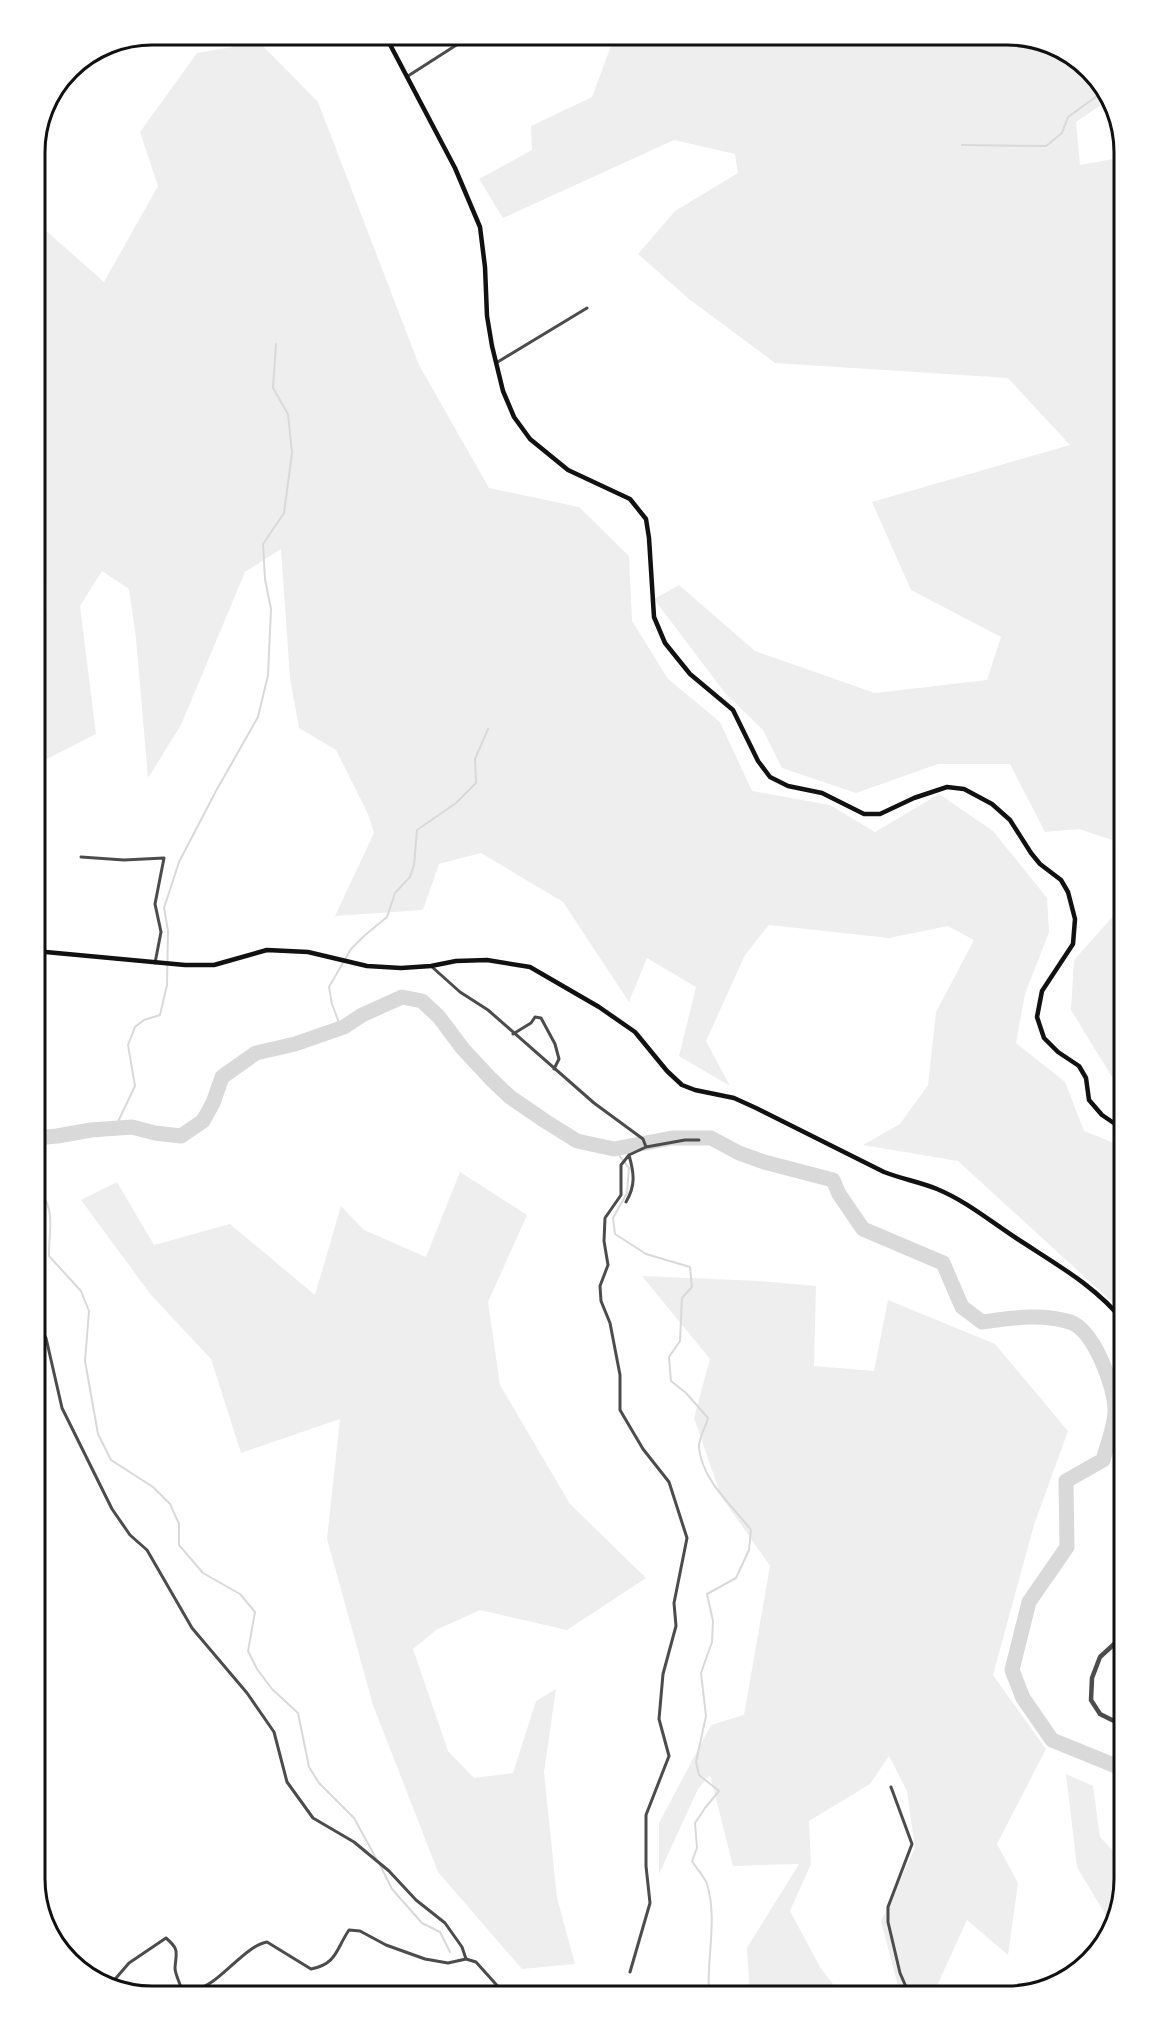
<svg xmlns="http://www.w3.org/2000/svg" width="1159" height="2031" font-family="Manrope,sans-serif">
	<rect width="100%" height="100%" fill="#fff"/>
	<path fill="#eee" d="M228 35H273L264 47 318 102 419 365 489 488 579 507 629 556 632 621 668 679 720 722 752 791 830 805 875 832 939 794 993 831 1047 898 1049 932 1025 994 1016 1043 1065 1082 1084 1131 1124 1147V1313L958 1161 863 1145 900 1124 928 1085 936 1012 974 940 948 926 889 938 769 925 745 955 706 1041 730 1086 679 1056 696 987 647 958 629 1002 563 902 481 853 439 864 423 910 335 916 374 833 368 814 336 750 299 728 290 678 281 549 245 572 181 725 148 778 136 638 129 589 102 571 80 606 96 734 43 761 40 681 35 680V619L47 609 45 536 35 532V221L104 282 158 186 140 132 197 53 233 47Z
		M615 35H1015L1073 54 1111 98 1076 122 1080 165 1124 157V844L1079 829 1045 832 1010 764H938L856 793 782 768 763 730 725 693 654 599 679 585 755 651 875 693 987 680 1001 637 911 590 872 502 1070 445 1008 378 775 363 689 299 638 254 675 211 738 173 735 154 674 140 503 218 479 179 532 150 531 126 592 97Z
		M1124 904V1088L1115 1082 1071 1010 1074 960Z
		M460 1172 527 1215 488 1302 500 1385 570 1504 646 1578 567 1630 480 1610 436 1630 413 1649 448 1751 474 1778 513 1773 536 1701 556 1689 544 1772 557 1898 575 1964 522 1969 438 1872 373 1705 327 1539 340 1419 241 1453 211 1359 151 1295 81 1200 117 1182 154 1245 230 1224 315 1295 341 1206 364 1230 426 1257Z
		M642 1276 759 1281 816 1286 814 1366 874 1371 888 1300 995 1344 1068 1431 1034 1525 993 1675 1046 1749 997 1844 1018 1883 1008 1955 967 1920 935 1990 936 1996H902L900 1994 881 1921 915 1848 907 1791 889 1756 870 1784 809 1821 811 1864 790 1911 820 1967 842 1996H750L747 1948 799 1864 733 1866 710 1775 698 1789 659 1874V1823L711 1725 744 1715 770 1566 721 1496 694 1418 710 1359Z
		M35 1614 43 1654 46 1708 35 1712Z
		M1066 1774 1093 1786 1100 1837 1124 1862V1879L1111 1924 1077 1867Z"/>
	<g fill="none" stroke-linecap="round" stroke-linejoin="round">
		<path stroke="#d9d9d9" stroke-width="2" d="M962 145 1046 146 1062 133 1068 117 1104 91
			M341 1028 332 1004 329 987 351 949 364 936 387 917 395 893 410 877 414 865 417 830 456 803 476 783 475 759 488 729
			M115 1128 135 1086 128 1045 135 1027 144 1020 160 1015 167 985 168 931 164 908 179 862 216 791 258 717 268 675 271 609 265 579 263 544 284 513 292 453 288 414 273 388 276 344
			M614 1149 629 1168 627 1193 613 1218 615 1234 646 1254 690 1267 692 1287 682 1298 680 1341 669 1357 671 1381 686 1393 708 1418C706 1426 698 1440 699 1448 703 1482 732 1505 751 1530L749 1550 736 1578 707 1594 713 1621 712 1642 701 1673 706 1716 696 1762 699 1775 719 1791 705 1808 695 1823 697 1848 692 1861C696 1868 704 1876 707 1884 718 1920 706 1960 709 1996
			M35 1182C57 1213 49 1221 49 1256L81 1291 89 1311 85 1361 98 1434 111 1460 153 1487 170 1504 179 1524V1545L203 1573 240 1594 255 1612 248 1651 257 1669 272 1689 298 1713 309 1767 319 1783 354 1818 377 1860
			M1112 1423 1124 1433
			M380 1865 392 1889 422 1923 440 1932 450 1952"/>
		<path stroke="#d9d9d9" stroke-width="15" d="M35 1138 57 1136 91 1130 132 1127 155 1133 181 1136 203 1121 213 1103 222 1077 256 1053 295 1044 344 1027 362 1015 402 997 422 1001 439 1017 463 1049 491 1079 510 1097 545 1121 577 1141 614 1149 672 1138H711L739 1153 764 1162 833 1180 839 1194 863 1229 943 1263 962 1307 982 1322C1012 1318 1041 1313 1070 1322 1094 1330 1115 1387 1115 1410 1115 1426 1107 1445 1103 1460L1066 1481 1067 1547 1029 1602 1012 1670 1023 1698 1052 1740 1116 1766 1124 1773"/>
		<path stroke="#4c4c4c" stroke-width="3" d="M408 76 472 35
			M496 363 587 308
			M81 857 124 860 164 858 155 904 161 932 155 963
			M431 966 460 992 488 1010 594 1103 643 1139 646 1147
			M513 1034 531 1023 535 1017 541 1018 555 1044 559 1059 554 1069
			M626 1202C636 1185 634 1173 629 1155
			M35 1319 46 1338 62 1408 112 1509 130 1535 147 1550 192 1628 247 1693 274 1732 287 1782 313 1818 354 1842 389 1871 416 1900 445 1923 462 1947 466 1959 448 1963 425 1959 386 1945 360 1931 349 1930C336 1949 337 1964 311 1969L267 1942C244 1946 217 1987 196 1989 191 1990 186 1988 181 1988 180 1983 175 1974 175 1968 176 1952 180 1950 166 1938L129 1963 110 1985
			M891 1787 912 1844 888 1907V1922L900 1973 910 1996
			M466 1959 476 1962 502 1991V1996
			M630 1972 650 1903 646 1866V1815L669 1756 659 1719 663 1674 676 1626 674 1603 687 1538 669 1482 643 1449 620 1410V1375L610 1323 601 1301 600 1286 608 1265 604 1241 605 1218 621 1195V1165L629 1155 646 1147 685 1140H699"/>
		<path stroke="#4c4c4c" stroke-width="4.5" d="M1124 1726 1100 1714 1091 1700 1092 1678 1100 1657 1124 1635"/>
		<path stroke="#111" stroke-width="4.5" d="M385 35 455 168 480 227 485 267 487 316 492 346 503 391 514 417 530 439 568 470 630 499 646 519 649 538 654 617 665 643 690 674 733 710 758 761 770 777 788 786 822 793 864 814H880L914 798 947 787 964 789 992 804 1010 820 1031 853 1040 864 1061 880 1068 892 1075 919 1073 944 1042 991 1037 1017 1044 1038 1058 1052 1079 1066 1086 1078 1089 1100 1102 1115 1124 1130
			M35 951 185 965H214L267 950 308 952 367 966 401 968 431 966 456 961 487 960 530 967 599 1007 635 1032 667 1071 682 1085 695 1090 734 1098 756 1108 884 1172C902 1179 920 1182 937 1189 966 1201 990 1221 1016 1238 1054 1263 1096 1286 1124 1322"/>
	</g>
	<path d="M0 0H1159V2031H0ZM152 45H1007A107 107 0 0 1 1114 152V1879A107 107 0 0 1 1007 1986H152A107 107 0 0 1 45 1879V152A107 107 0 0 1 152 45Z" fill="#fff" fill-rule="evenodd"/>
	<path fill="none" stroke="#111" stroke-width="3" d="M152 45H1007A107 107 0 0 1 1114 152V1879A107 107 0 0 1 1007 1986H152A107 107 0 0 1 45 1879V152A107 107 0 0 1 152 45Z"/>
</svg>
